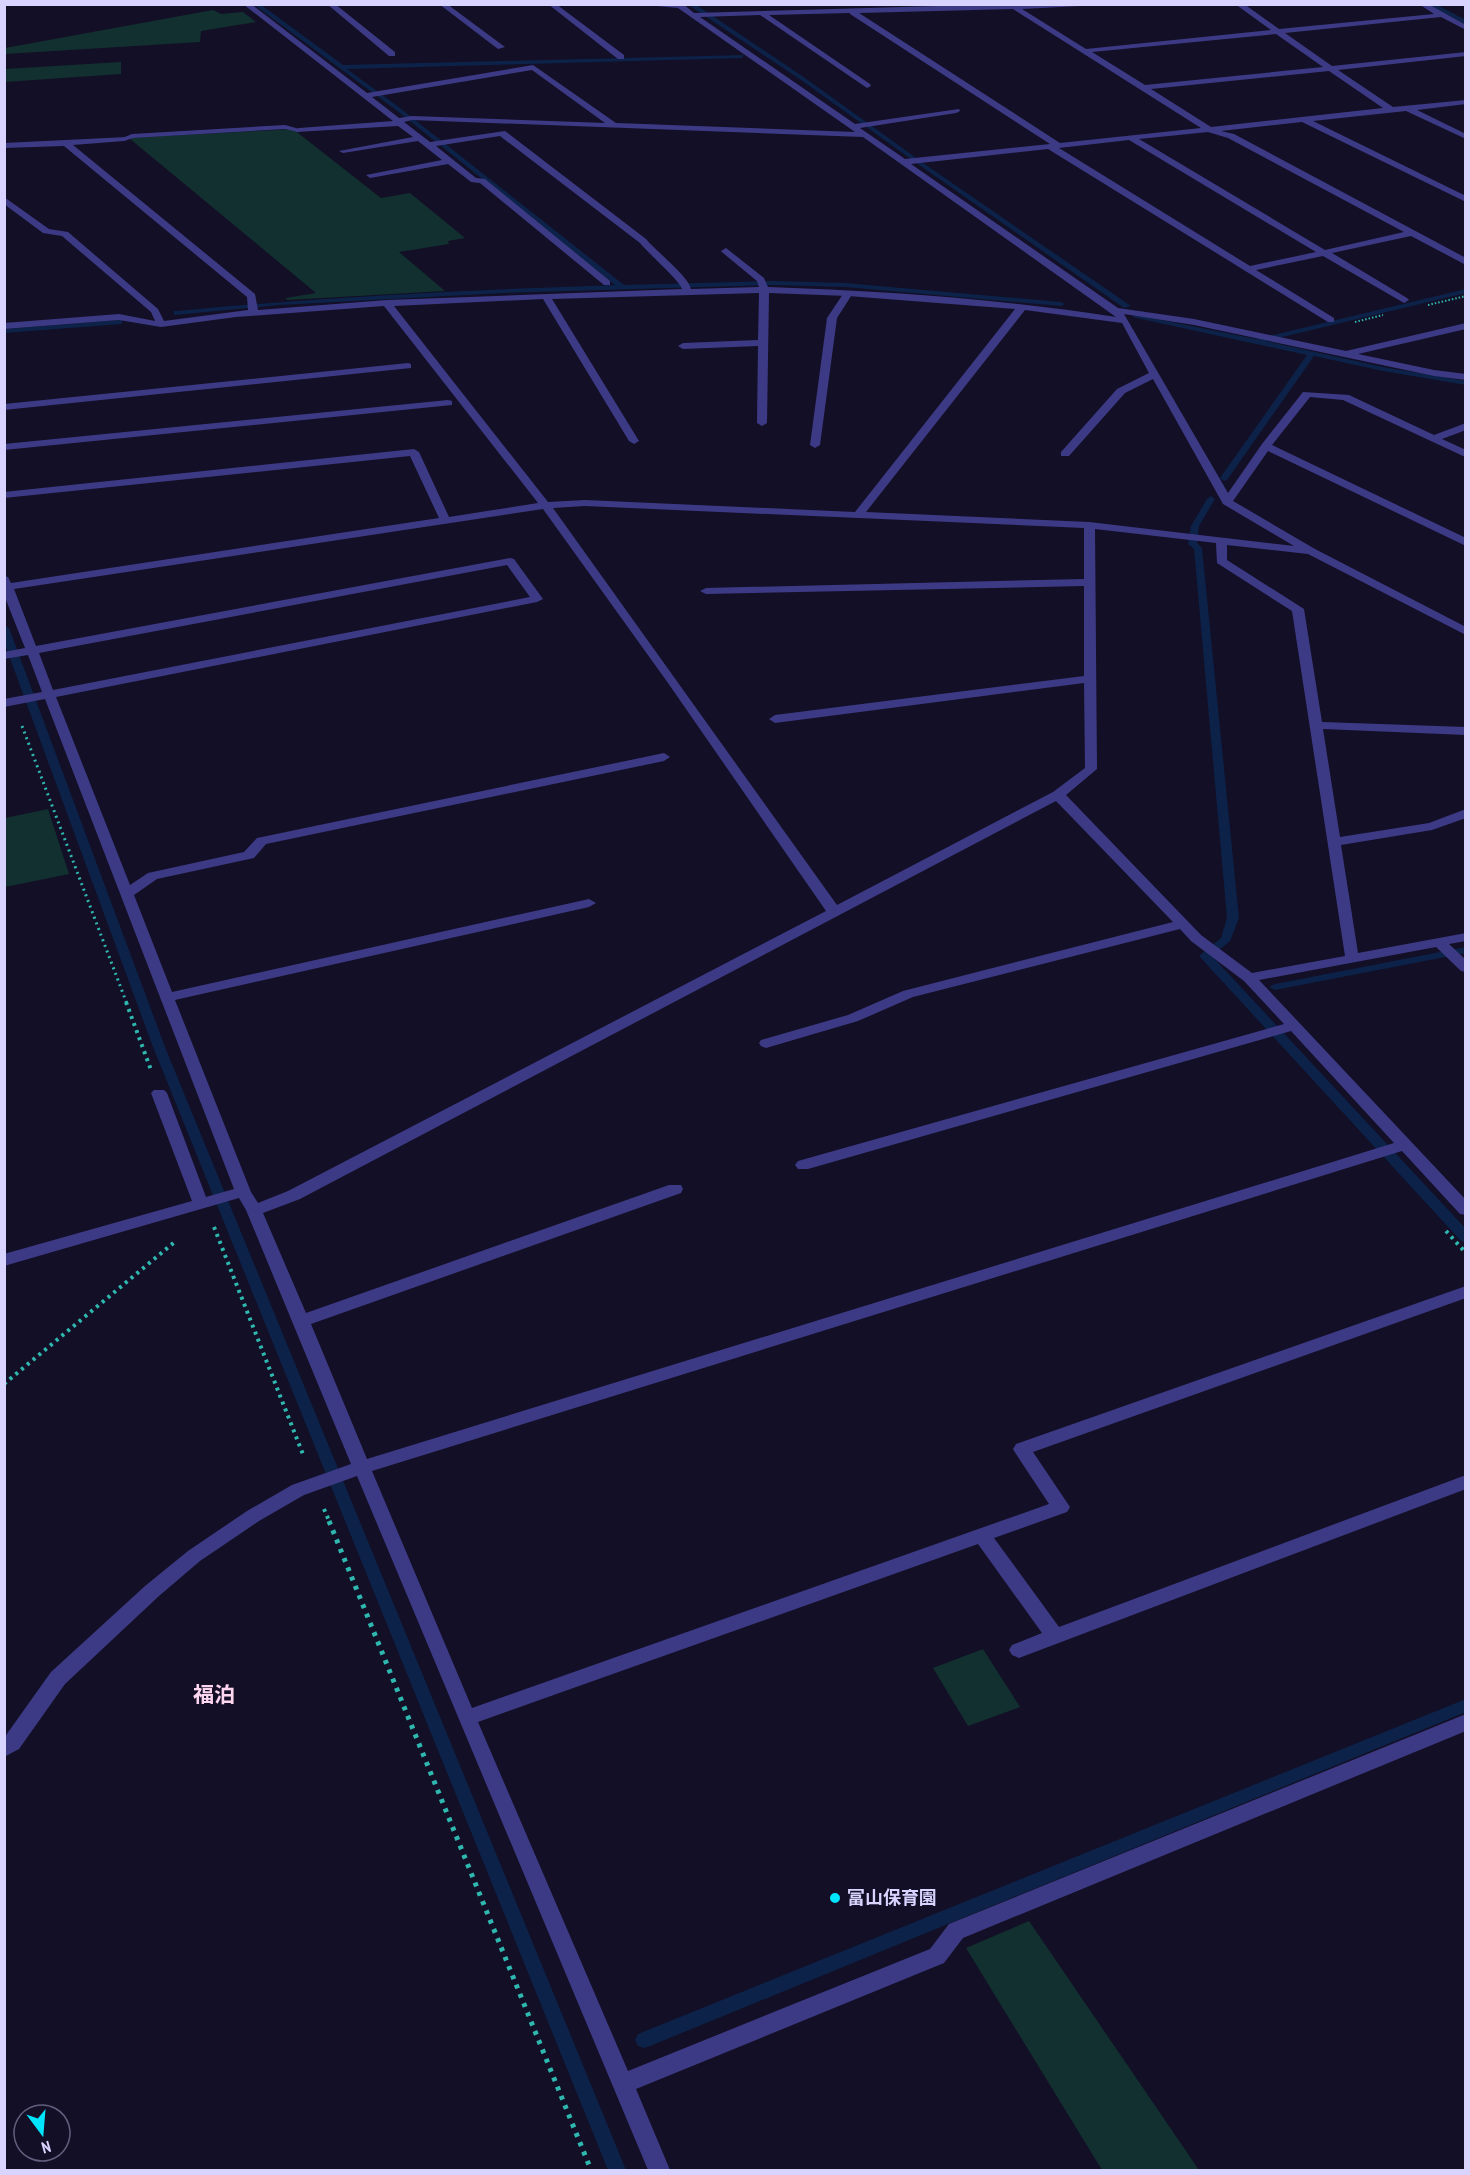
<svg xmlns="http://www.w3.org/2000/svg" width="1470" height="2175" font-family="'PT Sans Narrow','Noto Sans JP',sans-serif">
	<rect width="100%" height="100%" fill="#130f26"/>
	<path fill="#12302f" d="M213 10 221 14 243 12 256 22 201 31 200 42 5 54V48Z
		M121 62V74L5 82V69Z
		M293 129 381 198 410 193 465 238 448 241 449 244 399 252 445 291 287 300 286 298 316 293 129 138Z
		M48 809 69 874 5 887V818Z
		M983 1649 1020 1707 968 1726 933 1668Z
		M1029 1921 1199 2170H1102L966 1948Z"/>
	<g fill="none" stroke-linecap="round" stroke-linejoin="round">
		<path fill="#0c2248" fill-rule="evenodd" d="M253 4H260L343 65 744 55 742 58 347 69 400 108 624 285 774 281 845 283 1061 302 1065 304 1061 306 845 287 774 285 503 293 280 305 174 315V311H177C323 297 469 290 615 285L396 110Z
			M687 4H695L805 78 926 165 1131 306 1124 308 922 167 801 80Z
			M1427 4H1435L1466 20V25Z
			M1466 289V293L1266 341 1383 367 1466 381V385L1383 371 1314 356 1227 480 1224 481 1220 478 1307 355 1132 317 1136 315 1256 339Z
			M119 320H122V324L4 333V329Z
			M1211 496 1215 499 1199 526 1197 543 1202 548 1239 918 1230 941 1212 956 1466 1229V1242L1461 1241 1199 956 1221 938 1227 918 1194 549 1188 544 1191 526 1207 499Z
			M4 625 9 628 165 1047 626 2170H608L153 1047 4 642Z
			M1466 947V953L1275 990 1269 987 1275 984Z
			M1466 1699V1712L650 2046 644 2048 638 2046 635 2040 638 2034Z"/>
		<path stroke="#2fb8b0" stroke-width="2" stroke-dasharray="1.5 2" stroke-linecap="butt" d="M1428 305 1466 296
			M1355 322 1383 315"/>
		<path stroke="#2fb8b0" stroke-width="3" stroke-dasharray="2 4" stroke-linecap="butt" d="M22 726 127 1004"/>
		<path stroke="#2fb8b0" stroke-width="4" stroke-dasharray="3 4.5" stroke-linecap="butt" d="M126 1002 151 1070
			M214 1227 304 1457
			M1446 1231 1466 1253
			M4 1384 177 1240
			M324 1509 330 1523"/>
		<path stroke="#2fb8b0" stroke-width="5" stroke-dasharray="4 6" stroke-linecap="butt" d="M329 1521 591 2170"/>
		<path fill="#3d3a85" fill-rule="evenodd" d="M285 125 303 130 299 132 285 129 133 138 124 141 120 139 132 134Z
			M845 291 853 293 837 318 820 445 815 448 810 445 827 318Z"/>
		<path fill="#3d3a85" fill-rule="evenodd" d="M243 4H251L367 93 533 65 616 123 855 132 678 8 635 4H683L694 13 1007 4H1120L1022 9 1086 49 1271 30 1235 4H1244L1279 29 1434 14 1419 4H1428L1466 25V30L1441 17 1285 33 1332 66 1466 52V56L1338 70 1393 107 1466 100V104L1417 110 1466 134V139L1406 111 1313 121 1466 196V202L1302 122 1221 131 1234 134 1466 258V265L1411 236 1332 253 1407 298 1409 300 1404 303 1323 256 1256 270 1334 318V322H1328L1048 149 911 164 1118 308 1194 319 1346 351 1466 323V329L1358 354 1434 370 1466 374V380L1434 376 1194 325 1124 314 1228 493 1262 444 1303 392 1349 395 1434 435 1466 423V430L1442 439 1466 450V456H1463L1343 400 1310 397 1272 445 1466 538V546L1268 451 1233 501 1315 549 1466 627V635L1308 554 1227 545V560L1304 609 1322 722 1466 727V735L1323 729 1340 837 1429 823 1466 809V818L1432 830 1341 845 1358 953 1466 933V941L1449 944 1466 960V972L1461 971 1436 947 1259 980 1466 1200V1215L1460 1214 1402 1151 372 1471 472 1708 1049 1504 1016 1454 1013 1449 1016 1444 1466 1286V1298L1033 1452 1070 1507 1067 1512 994 1538 1059 1627 1466 1475V1489L1019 1658 1012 1655 1009 1650 1012 1645 1042 1633 978 1544 478 1722 628 2071 930 1949 949 1924 1466 1714V1731L963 1938 944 1963 636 2089 670 2170H648L357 1476 304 1495 259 1521 200 1561 159 1596 65 1684 19 1749 4 1757V1738L51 1672 145 1586 188 1551 247 1511 292 1485 351 1464 246 1210 239 1198 4 1266V1254L192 1201 151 1093 154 1090H164L167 1093 206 1197 234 1189 45 699 4 707V699L42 692 28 655 4 659V652L25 648 4 595V576L8 577 11 583 439 518 410 456 4 498V492L414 449 419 452 449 517 538 503 384 306 236 317 161 327 119 320 4 329V323L119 314 155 321 151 312 62 236 43 233 4 204V197L49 229 68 232 158 309 164 321 248 310 247 297 64 146 4 148V143L127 137 128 139 124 141 73 145 255 294 258 310 387 300 682 289C680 281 649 254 640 243L500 136 436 146 476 178 485 179 610 281V285H604L480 183 471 182 448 164 370 178 366 175 442 160 418 141 343 153 339 151 413 137 398 126 296 132 295 130 299 128 393 121ZM1013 9 1201 128 1060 143 859 13ZM850 13V14L1050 144 905 159 860 128 956 113 960 111 959 109 855 124 700 17 760 15 867 88 871 86 870 84 769 15ZM1276 34 1323 67 1145 85 1092 52ZM532 70 605 123 412 116 399 118 372 97ZM1329 71 1383 108 1211 127 1151 89ZM412 120 863 137 1116 317C1001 299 884 291 768 287L764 278 726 248 721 251 723 253 757 281 759 287 691 289C689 277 657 252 646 239L505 131 430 142 404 122ZM1208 132 1228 138 1404 232 1325 250 1139 139ZM1129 140 1316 252 1250 266 1059 148ZM759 293 758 340 683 343 678 346 683 349 758 346 757 423 762 426 767 423 769 293 848 296 1015 309 855 512 585 500 548 502 394 306 543 299 629 441 634 444 639 441 552 299ZM1025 310 1122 323 1149 373 1117 389 1061 452V456H1069L1125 393 1153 379 1223 504 1294 546 1089 522 866 512ZM585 506 1084 528V579L706 588 700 591 706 594 1084 586V676L775 715 769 719 775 723 1084 683 1085 768 1053 792 837 905 553 508ZM543 509 668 683 826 911 288 1191 258 1203 251 1192 175 1000 589 907 596 903 589 899 172 992 134 895 157 879 254 858 266 844 664 761 670 757 664 753 262 837 257 838 244 852 148 873 130 885 56 697 537 602 543 599 514 559 510 558 36 646 14 589ZM1095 529 1216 543 1217 563 1292 611 1345 956 1252 973 1201 935 1066 795 1097 769ZM507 565 530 597 53 690 39 653ZM1056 801 1173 922 903 991 848 1015 761 1040 759 1043 761 1046 766 1048 858 1021 913 997 1180 929 1191 941 1244 981 1284 1024 798 1161 795 1165 798 1169H808L1291 1031 1394 1143 367 1459 311 1324 681 1193 683 1189 681 1185H669L306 1313 263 1213 300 1199Z
			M327 4H335L395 52V56H389Z
			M439 4H447L505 47 498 49Z
			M548 4H556L624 55V59H618Z
			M408 363 411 364V368L4 410V404Z
			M448 400 452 401V405L4 450V444Z"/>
	</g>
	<circle fill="#00e5ff" stroke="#130f26" stroke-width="2" cx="835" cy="1898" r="6"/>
	<g text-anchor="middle" stroke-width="5" stroke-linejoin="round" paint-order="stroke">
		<g font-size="18" font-weight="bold" fill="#d9d4ff" stroke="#130f26" text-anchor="start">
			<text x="847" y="1904">富山保育園</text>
		</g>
		<g font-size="21" font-weight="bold" fill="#ffd6f0" stroke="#130f26">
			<text x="214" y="1702">福泊</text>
		</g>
	</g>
	<rect width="1470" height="2175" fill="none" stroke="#d9d4ff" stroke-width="12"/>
	<g transform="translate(42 2133) rotate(164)"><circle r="28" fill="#130f26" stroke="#625e7d" stroke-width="1.5"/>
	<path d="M0-4.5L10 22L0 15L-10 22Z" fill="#00e5ff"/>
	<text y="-9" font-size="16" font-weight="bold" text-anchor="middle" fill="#d9d4ff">N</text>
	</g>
</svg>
